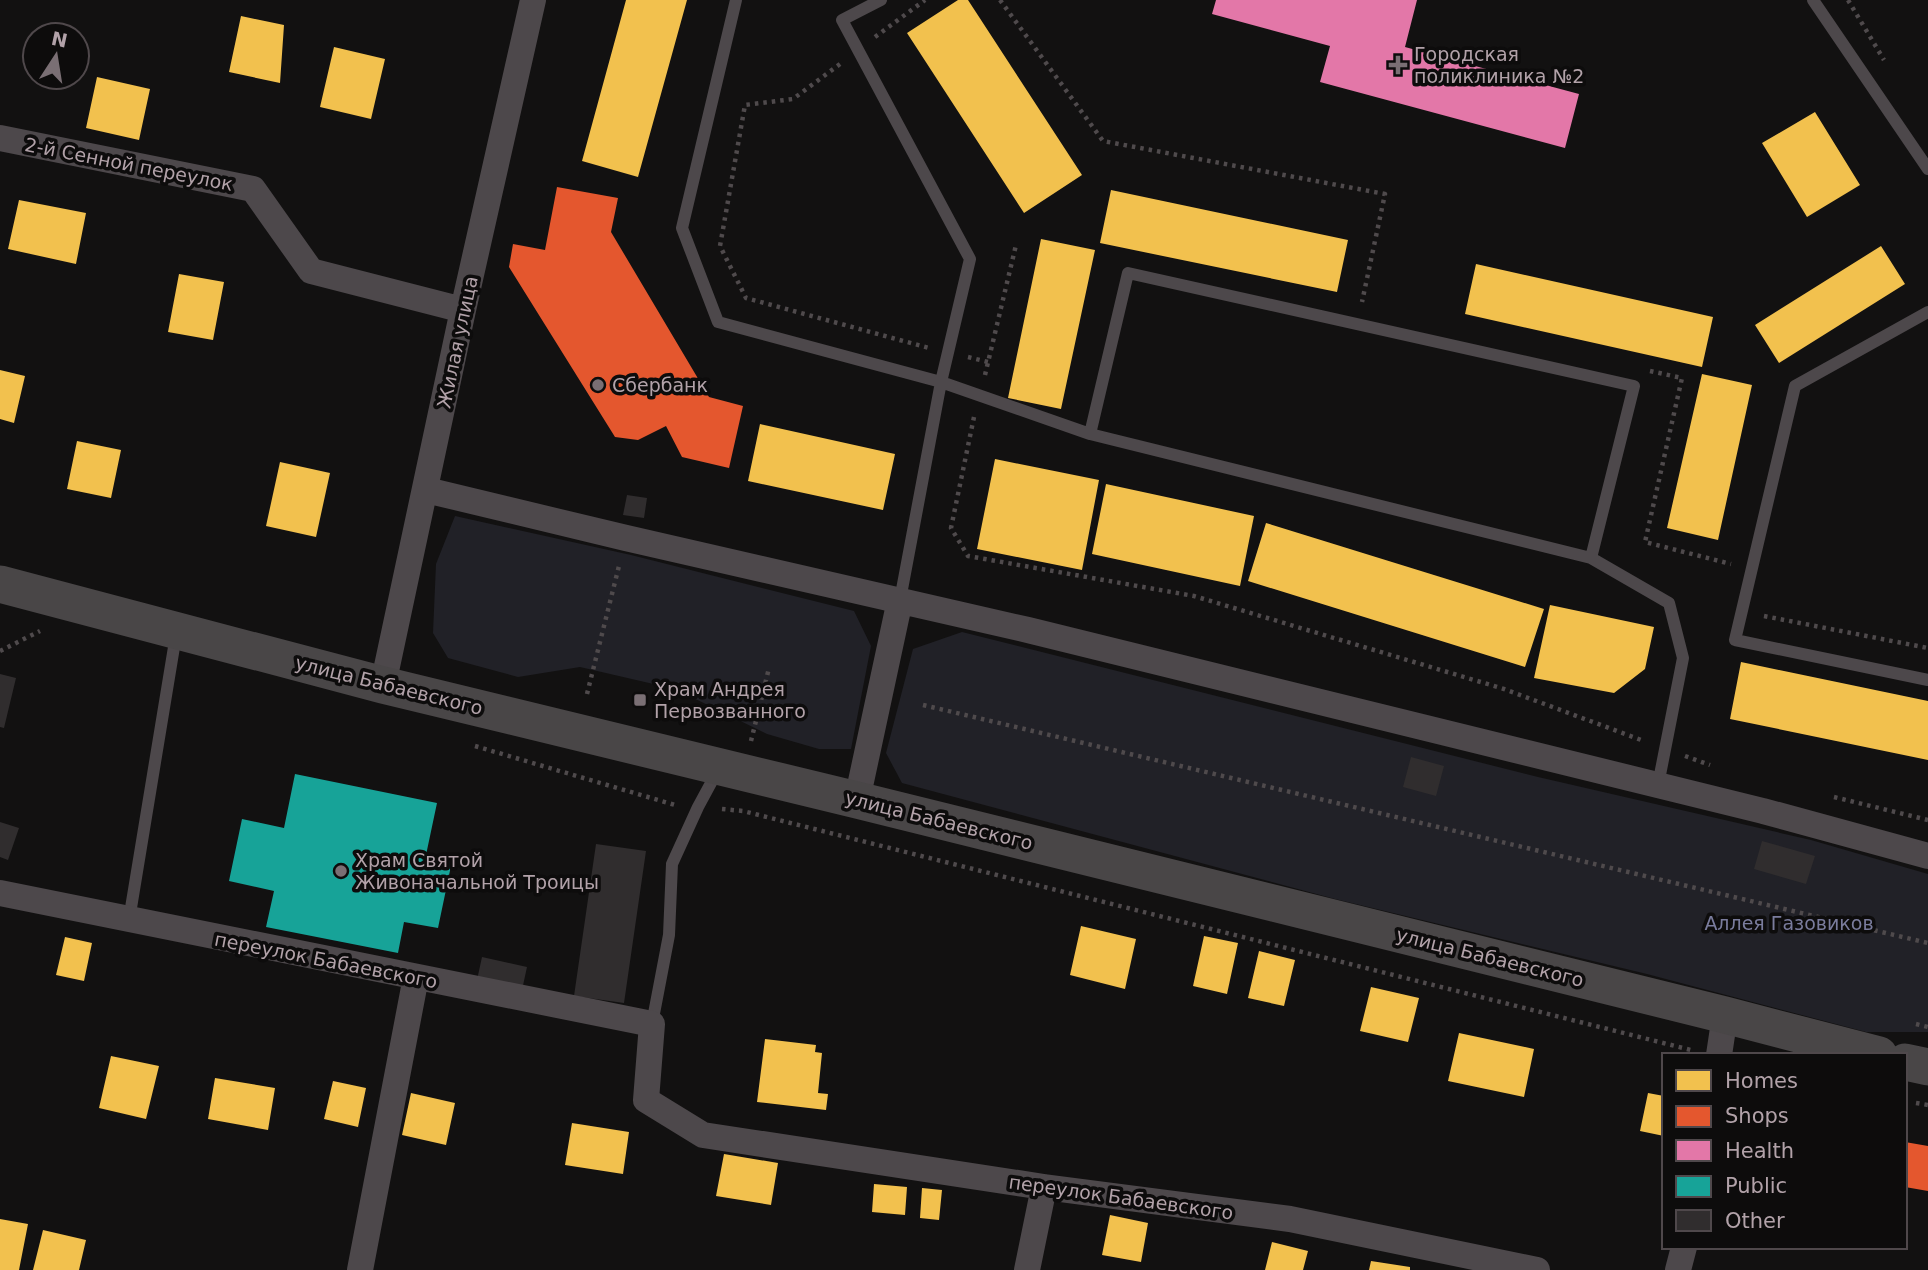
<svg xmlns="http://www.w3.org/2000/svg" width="1928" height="1270" font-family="'DejaVu Sans',sans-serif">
	<rect width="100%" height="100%" fill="#121111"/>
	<path fill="#212127" d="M455 516 631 555 854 611 871 646 851 749H819L767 734 675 689 580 667 518 677 448 658 433 633 436 564Z
		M962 632 1538 777 1811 840 1928 874V1032H1866L1647 974 1335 899 902 783 886 753 913 649Z"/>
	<path fill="#f2c14e" d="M626 0H687L638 177 582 161Z
		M958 0H968L1082 175 1024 213 907 33Z
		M241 16 284 25 280 83 229 72Z
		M334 47 385 59 371 119 320 107Z
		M97 77 150 89 139 140 86 128Z
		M1815 112 1860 185 1807 217 1762 143Z
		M1111 190 1348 240 1337 292 1100 243Z
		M19 200 86 213 76 264 8 249Z
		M1041 239 1095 250 1061 409 1008 398Z
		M1881 246 1905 284 1779 363 1755 325Z
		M1476 264 1713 317 1702 367 1465 314Z
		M179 274 224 282 213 340 168 332Z
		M0 370 25 376 14 423 0 419Z
		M1702 374 1752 385 1718 540 1667 528Z
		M760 424 895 454 883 510 748 481Z
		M77 441 121 450 111 498 67 489Z
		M995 459 1099 480 1082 570 977 549Z
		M280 462 330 473 316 537 266 526Z
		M1106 484 1254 516 1240 586 1092 554Z
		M1266 523 1544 609 1525 667 1248 581Z
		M1550 605 1654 627 1645 669 1614 693 1534 678Z
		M1741 662 1928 701V760L1730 719Z
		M1081 926 1136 939 1125 989 1070 975Z
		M1204 936 1238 943 1227 994 1193 986Z
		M65 937 92 943 84 981 56 975Z
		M1259 951 1295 960 1284 1006 1248 998Z
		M1371 987 1419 998 1408 1042 1360 1031Z
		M1459 1033 1534 1049 1524 1097 1448 1081Z
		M765 1039 816 1045 815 1052 822 1053 818 1093 828 1094 826 1110 757 1102Z
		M111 1056 159 1066 146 1119 99 1108Z
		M215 1078 275 1088 268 1130 208 1119Z
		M333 1081 366 1088 358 1127 324 1119Z
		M411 1093 455 1103 446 1145 402 1135Z
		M1648 1093 1664 1096V1136L1640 1131Z
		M572 1123 629 1132 623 1174 565 1165Z
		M724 1154 778 1163 771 1205 716 1196Z
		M874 1184 907 1187 905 1215 872 1212Z
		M922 1188 942 1190 939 1220 920 1218Z
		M1110 1215 1148 1223 1141 1262 1102 1255Z
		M0 1219 28 1224 19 1270H0Z
		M43 1230 86 1240 79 1270H33Z
		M1272 1242 1308 1251 1303 1270H1265Z
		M1371 1261 1410 1267V1270H1369Z"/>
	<path fill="#e4572e" d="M557 187 618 198 611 232 709 397 743 406 729 468 682 457 666 426 638 440 615 437 509 267 513 244 545 250Z
		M1905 1142 1928 1146V1191L1905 1187Z"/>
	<path fill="#e377a8" d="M1216 0H1417L1405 47 1579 94 1565 148 1320 82 1330 46 1212 14Z"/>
	<path fill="#17a398" d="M295 774 437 803 426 855 452 861 438 928 404 922 398 953 266 927 274 891 229 881 242 819 284 828Z"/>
	<path fill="#302d2e" d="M627 495 647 498 644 518 623 515Z
		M0 674 16 678 4 728 0 727Z
		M1411 757 1444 766 1436 796 1403 787Z
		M0 822 19 828 8 860 0 857Z
		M1762 841 1815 856 1806 884 1754 869Z
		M596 844 646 851 624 1003 574 996Z
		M482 957 527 967 522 990 477 980Z"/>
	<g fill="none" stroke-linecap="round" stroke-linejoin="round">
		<path stroke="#4f4a4c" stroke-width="4.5" stroke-dasharray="3.5 5" stroke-linecap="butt" d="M1000 0 1103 141 1385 194 1362 302
			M1848 0 1884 60
			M875 37 925 0
			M840 64 793 99 745 105 720 246 746 298 929 348
			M968 357 988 362
			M1650 371 1682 378 1645 542 1731 564
			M985 375 1016 245
			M974 417 951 528 968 556 1194 596 1504 689 1644 741
			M1764 616 1928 648
			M0 651 40 631
			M587 694 619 566
			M923 705 1928 943
			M751 741 769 668
			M475 746 675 805
			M1685 756 1710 765
			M1834 797 1928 820
			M722 809 743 811 1691 1050
			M1916 1024 1928 1027
			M1916 1103 1928 1105"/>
		<path stroke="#4d484b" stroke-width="12" d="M736 0 682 228 718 322 941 382 900 600
			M881 0 842 20 970 259 941 382 1090 434
			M1813 0 1928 169
			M1128 273 1634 386 1591 558 1090 434Z
			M1928 312 1795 386 1735 640 1928 680
			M1591 558 1669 603 1683 658 1658 785
			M129 920 176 635
			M652 1024 669 935 672 864 698 807 718 770"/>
		<path stroke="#4d484b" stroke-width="26" d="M0 138 253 189 311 271 463 310
			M426 490 626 538 1028 630 1763 811 1928 856
			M383 685 463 310 533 0
			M857 800 900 600
			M0 893 652 1024 646 1100 703 1135 1044 1187 1290 1219 1537 1270
			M1719 1055 1725 1015
			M360 1270 416 977
			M1027 1270 1044 1187
			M1678 1270 1684 1247"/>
		<path stroke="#494647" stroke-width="37" d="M0 584 383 685 857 800 1725 1015 1879 1055
			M1905 1062 1928 1067"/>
	</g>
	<g fill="#7a6f74" stroke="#0d0c0c" stroke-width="2.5">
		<path d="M1394.5 54.5h7v7h7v7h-7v7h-7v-7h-7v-7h7z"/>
		<circle cx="598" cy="385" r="7"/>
		<rect x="633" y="693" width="14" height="14" rx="3.5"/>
		<circle cx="341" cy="871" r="7"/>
	</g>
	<g text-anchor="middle" stroke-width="7" stroke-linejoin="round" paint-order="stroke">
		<g font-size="19" fill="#b2a2a9" stroke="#0d0c0c" text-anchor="start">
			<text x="1414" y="61">Городская<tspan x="1414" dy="22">поликлиника №2</tspan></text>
			<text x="612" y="392">Сбербанк</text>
			<text x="654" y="696">Храм Андрея<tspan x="654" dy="22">Первозванного</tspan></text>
			<text x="355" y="867">Храм Святой<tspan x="355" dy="22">Живоначальной Троицы</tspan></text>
		</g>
		<g font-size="19" fill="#b2a2a9" stroke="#0d0c0c">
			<text transform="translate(129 164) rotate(11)" y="7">2-й Сенной переулок</text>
			<text transform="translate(457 342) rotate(-78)" y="7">Жилая улица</text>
			<text transform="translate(389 685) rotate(14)" y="7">улица Бабаевского</text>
			<text transform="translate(939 820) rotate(14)" y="7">улица Бабаевского</text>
			<text transform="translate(1490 957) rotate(14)" y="7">улица Бабаевского</text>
			<text transform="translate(326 960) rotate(11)" y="7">переулок Бабаевского</text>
			<text transform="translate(1121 1197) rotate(8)" y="7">переулок Бабаевского</text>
		</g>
		<g font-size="19" fill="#7a7c9d" stroke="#0d0c0c">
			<text x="1789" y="930">Аллея Газовиков</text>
		</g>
	</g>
	<rect x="1662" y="1053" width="245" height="196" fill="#0d0c0c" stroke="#4f484b" stroke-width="2"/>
	<rect x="1676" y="1070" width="35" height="21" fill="#f2c14e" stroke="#4f484b" stroke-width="2"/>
	<text x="1725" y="1088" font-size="21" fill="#b2a2a9">Homes</text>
	<rect x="1676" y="1106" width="35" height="21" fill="#e4572e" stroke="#4f484b" stroke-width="2"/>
	<text x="1725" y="1123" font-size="21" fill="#b2a2a9">Shops</text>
	<rect x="1676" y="1140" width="35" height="21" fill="#e377a8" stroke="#4f484b" stroke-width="2"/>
	<text x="1725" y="1158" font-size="21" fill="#b2a2a9">Health</text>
	<rect x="1676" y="1176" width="35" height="21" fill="#17a398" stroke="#4f484b" stroke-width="2"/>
	<text x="1725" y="1193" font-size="21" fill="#b2a2a9">Public</text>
	<rect x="1676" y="1210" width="35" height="21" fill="#302d2e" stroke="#4f484b" stroke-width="2"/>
	<text x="1725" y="1228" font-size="21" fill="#b2a2a9">Other</text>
	<g transform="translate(56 56) rotate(12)"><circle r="33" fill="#0d0c0c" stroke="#4f484b" stroke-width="2"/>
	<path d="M0-5L12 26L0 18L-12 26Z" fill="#7a6f74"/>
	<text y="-10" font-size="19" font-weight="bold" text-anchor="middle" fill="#b2a2a9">N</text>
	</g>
</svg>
